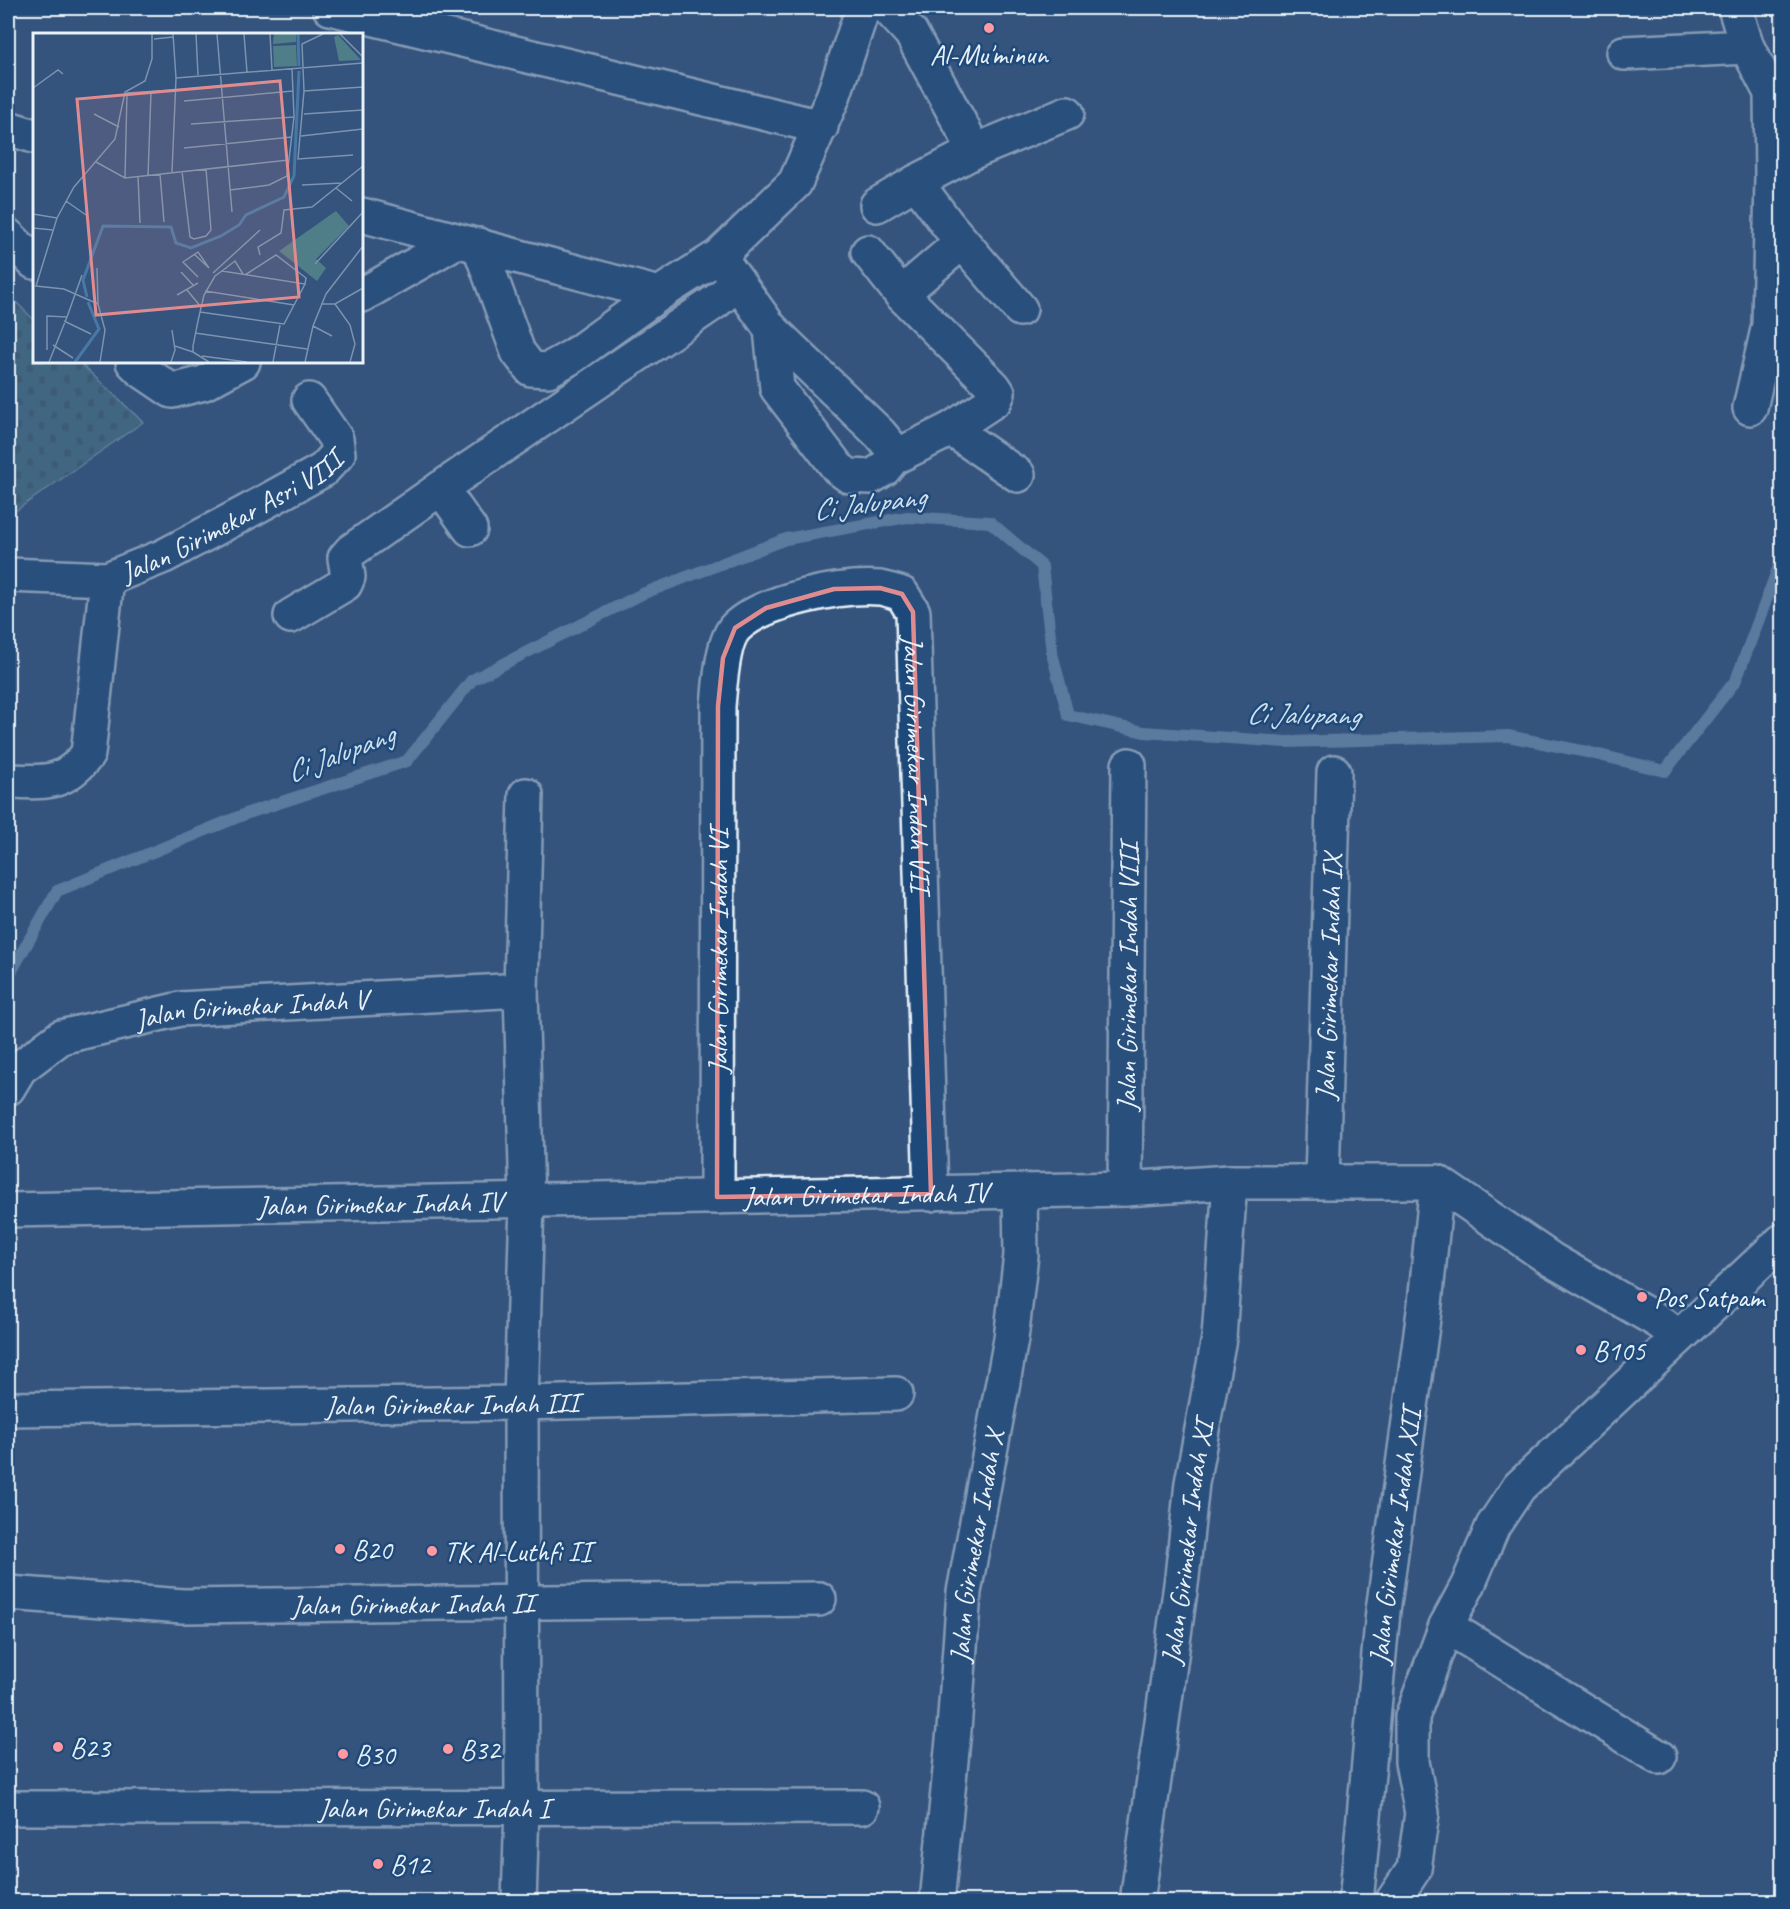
<svg xmlns="http://www.w3.org/2000/svg" width="1790" height="1909" font-family="Caveat,sans-serif">
	<defs>
		<pattern id="cemetery-stones" width="16" height="16" patternUnits="userSpaceOnUse" patternTransform="scale(1.5)"><rect width="16" height="16" fill="#4f7d88"/><path d="M2 7V4a2 2 0 0 1 4 0v3zM10 15v-3a2 2 0 0 1 4 0v3z" fill="#4b656c"/></pattern>
	</defs>
	<rect width="100%" height="100%" fill="#34547e"/>
	<filter id="ink" filterUnits="userSpaceOnUse"><feTurbulence type="fractalNoise" baseFrequency=".0167" numOctaves="2"/><feDisplacementMap in="SourceGraphic" scale="12" xChannelSelector="R" yChannelSelector="G"/><feConvolveMatrix kernelMatrix="1 2 1 2 8 2 1 2 1" color-interpolation-filters="sRGB"/></filter>
	<g filter="url(#ink)">
		<path fill="url(#cemetery-stones)" stroke="#9cb7c0" stroke-width="1.5" d="M8 294 34 320V362H79L143 422 8 516Z"/>
		<g fill="none" stroke-linecap="round" stroke-linejoin="round">
			<path stroke="#88a8c6" stroke-width="12" d="M8 977 57 891 248 813 407 761 472 680 642 594 786 539 907 517 990 522 1042 566 1052 653 1068 715 1144 732 1286 742 1508 736 1587 752 1665 771 1736 680 1782 558"/>
			<g stroke="#e8f1f8" stroke-width="38">
				<g id="minor">
					<path d="M330 8 821 127"/>
					<path d="M888 8 911 33 975 151"/>
					<path d="M1735 8 1747 47 1771 93 1772 177 1769 325 1750 408"/>
					<path d="M1624 53 1747 47"/>
					<path d="M8 128 34 136"/>
					<path d="M916 182 948 225 1020 309"/>
					<path d="M877 205 916 182 975 151 1067 113"/>
					<path d="M362 215 659 294 719 256 795 183 833 97 863 8"/>
					<path d="M8 236 34 262"/>
					<path d="M479 245 518 352 531 369 548 370 573 356 659 294"/>
					<path d="M726 266 771 329 880 434 890 446 893 458"/>
					<path d="M901 294 962 242"/>
					<path d="M362 295 457 241"/>
					<path d="M771 329 777 388 838 468 849 476 871 477 884 469 893 458 951 429 995 400 998 393 994 387 901 294 868 252"/>
					<path d="M133 362 141 370 172 391 204 383 243 362"/>
					<path d="M951 429 1018 475"/>
					<path d="M441 488 470 529"/>
					<path d="M8 575 107 579"/>
					<path d="M291 616 345 584 348 577 345 558 351 551 441 488 715 302 738 283"/>
					<path id="s1" d="M8 781C45 782 63 786 88 754L107 579 164 556 243 514 323 470 338 454 336 439 309 400"/>
					<path id="s2" d="M8 1088 20 1068 61 1037 180 1009 521 990"/>
					<path id="s3" d="M1322 1181 1334 772"/>
					<path id="s4" d="M1125 1189 1129 765"/>
					<path id="s5" d="M717 1197 718 706C720 686 722 641 736 627 764 600 842 585 880 588 887 589 895 592 902 594L913 612 931 1194"/>
					<path id="s6" d="M8 1210 1125 1189 1230 1182H1437L1552 1260 1658 1321 1679 1337"/>
					<path id="s7" d="M8 1409 521 1403 896 1394"/>
					<path id="s8" d="M8 1593 183 1606 819 1599"/>
					<path d="M1446 1626 1659 1757"/>
					<path id="s9" d="M8 1808 862 1807"/>
					<path d="M519 1902 522 1807 521 1403 527 1202 521 990 526 795"/>
					<path id="s10" d="M937 1902 954 1730 964 1592 1011 1339 1021 1255 1020 1192"/>
					<path id="s11" d="M1137 1902 1182 1577 1192 1483 1219 1338 1230 1182"/>
					<path id="s12" d="M1354 1902 1357 1892 1383 1611 1425 1304 1437 1182"/>
					<path d="M1392 1902 1414 1869 1422 1813 1412 1762V1717L1446 1626 1468 1585 1493 1526 1519 1487 1782 1241"/>
				</g>
			</g>
			<use href="#minor" stroke="#1f4a7a" stroke-width="33"/>
		</g>
	</g>
	<path d="M0 0H1790V1909H0ZM880 588 902 594 913 612 931 1194 717 1197 718 706 723 658 735 628 766 608 834 589Z" fill="#34547e" fill-opacity=".55" fill-rule="evenodd"/>
	<path fill="none" stroke="#df8c90" stroke-width="4.5" stroke-linejoin="round" d="M880 588 902 594 913 612 931 1194 717 1197 718 706 723 658 735 628 766 608 834 589Z"/>
	<g fill="#ff9aa2" stroke="#1f4a7a" stroke-width="2">
		<circle cx="989" cy="28" r="6"/>
		<circle cx="1642" cy="1297" r="6"/>
		<circle cx="1581" cy="1350" r="6"/>
		<circle cx="340" cy="1549" r="6"/>
		<circle cx="432" cy="1551" r="6"/>
		<circle cx="58" cy="1747" r="6"/>
		<circle cx="448" cy="1749" r="6"/>
		<circle cx="343" cy="1754" r="6"/>
		<circle cx="378" cy="1864" r="6"/>
	</g>
	<g text-anchor="middle" stroke-width="5" stroke-linejoin="round" paint-order="stroke">
		<g font-size="28" fill="#e8f1f8" stroke="#1f4a7a" text-anchor="start">
			<text x="989" y="64" text-anchor="middle">Al-Mu'minun</text>
			<text x="1654" y="1307">Pos Satpam</text>
			<text x="1593" y="1360">B105</text>
			<text x="352" y="1559">B20</text>
			<text x="444" y="1561">TK Al-Luthfi II</text>
			<text x="70" y="1757">B23</text>
			<text x="460" y="1759">B32</text>
			<text x="355" y="1764">B30</text>
			<text x="390" y="1874">B12</text>
		</g>
		<g font-size="28" fill="#e8f1f8" stroke="#1f4a7a">
			<text dy="10" stroke="none"><textPath href="#s1" startOffset="405">Jalan Girimekar Asri VIII</textPath></text>
			<text dy="10" stroke="none"><textPath href="#s5" startOffset="921">Jalan Girimekar Indah VII</textPath></text>
			<text dy="10" stroke="none"><textPath href="#s5" startOffset="246">Jalan Girimekar Indah VI</textPath></text>
			<text dy="10" stroke="none"><textPath href="#s4" startOffset="212">Jalan Girimekar Indah VIII</textPath></text>
			<text dy="10" stroke="none"><textPath href="#s3" startOffset="204">Jalan Girimekar Indah IX</textPath></text>
			<text dy="10" stroke="none"><textPath href="#s2" startOffset="268">Jalan Girimekar Indah V</textPath></text>
			<text dy="10" stroke="none"><textPath href="#s6" startOffset="858">Jalan Girimekar Indah IV</textPath></text>
			<text dy="10" stroke="none"><textPath href="#s6" startOffset="372">Jalan Girimekar Indah IV</textPath></text>
			<text dy="10" stroke="none"><textPath href="#s7" startOffset="444">Jalan Girimekar Indah III</textPath></text>
			<text dy="10" stroke="none"><textPath href="#s12" startOffset="368">Jalan Girimekar Indah XII</textPath></text>
			<text dy="10" stroke="none"><textPath href="#s11" startOffset="363">Jalan Girimekar Indah XI</textPath></text>
			<text dy="10" stroke="none"><textPath href="#s10" startOffset="358">Jalan Girimekar Indah X</textPath></text>
			<text dy="10" stroke="none"><textPath href="#s8" startOffset="405">Jalan Girimekar Indah II</textPath></text>
			<text dy="10" stroke="none"><textPath href="#s9" startOffset="426">Jalan Girimekar Indah I</textPath></text>
		</g>
		<g font-size="30" font-style="italic" fill="#d0dfec" stroke="#1f4a7a">
			<text transform="translate(869 503) rotate(-7)" y="10">Ci Jalupang</text>
			<text transform="translate(1303 714) rotate(1)" y="10">Ci Jalupang</text>
			<text transform="translate(340 753) rotate(-21)" y="10">Ci Jalupang</text>
		</g>
	</g>
	<g transform="translate(33 33)">
		<rect width="330" height="330" fill="#34547e"/>
		<path d="M263 12 264 33 241 34 240 13Z" fill="#4f7d88"/>
		<path d="M303 178 316 193 283 226 293 235 284 248 246 218Z" fill="#4f7d88"/>
		<path d="M241 1H263V9L240 11ZM305 2 328 27 306 28 301 4Z" fill="#4f7d88"/>
		<path fill="none" stroke="#4878a5" stroke-width="3" d="M265 1 266 33M54 264 50 247 70 193 138 194 143 210 158 215 188 203 206 192 213 182 251 164 261 143 266 38M42 329 66 296 55 269"/>
		<path fill="none" stroke="#7c93af" stroke-width="1.5" d="M163 1 165 42M184 1 199 179M211 1 214 39M237 1 239 37M307 1 330 24M121 6 140 4M143 45 330 30M0 55 25 37 30 41M271 58 269 11 290 1M151 68 260 58M61 81 86 94M271 81 330 77M158 91 261 84M268 103 330 96M151 115 259 104M320 122 265 126 271 58 330 54M63 129 92 145 256 127M149 138 157 204 161 206 173 203 178 197 173 136M139 139 143 45 140 1M127 141 131 189M105 143 107 190M115 143 118 59M92 145 94 60 141 57M269 152 309 150M303 155 319 168M197 157 236 152 254 143 261 84 259 36M33 168 53 182M0 181 24 185M0 195 20 197M161 221 176 235M227 222 225 214 248 200 251 177 279 174 330 133M282 231 330 179M64 235 65 271 72 297 67 329M189 238 202 228 210 241M148 239 161 253M180 240 227 197M212 242 243 222 273 245 272 251M165 244 150 229 165 219 176 235M154 257 168 274M172 258 261 272M144 262 165 250M65 271 31 256 3 253 24 185 41 154 82 106 92 59 112 48 119 26V1M288 271H302L330 255M302 271 317 292 322 311 317 329M167 279 251 291 272 251 189 238 182 243 171 262 167 279 165 288 160 313V319L176 329M31 288 58 301M280 293 299 303M162 300 274 316M20 312 40 325M142 313 160 319M14 317V283L34 284 49 242M169 323 214 329M16 329 34 284M138 329 142 317 139 297M240 329 247 292M272 329 280 293 293 261 330 213"/>
		<path fill="#df8c90" fill-opacity="0.15" stroke="#df8c90" stroke-width="3" d="M247 48 266 264 63 282 44 66Z"/>
		<rect width="330" height="330" fill="none" stroke="#e8f1f8" stroke-width="3"/>
	</g>
	<rect width="1790" height="1909" fill="none" stroke="#1f4a7a" stroke-width="30"/>
	<rect x="15" y="15" width="1760" height="1879" fill="none" stroke="#e8f1f8" stroke-width="2" filter="url(#ink)"/>
</svg>
